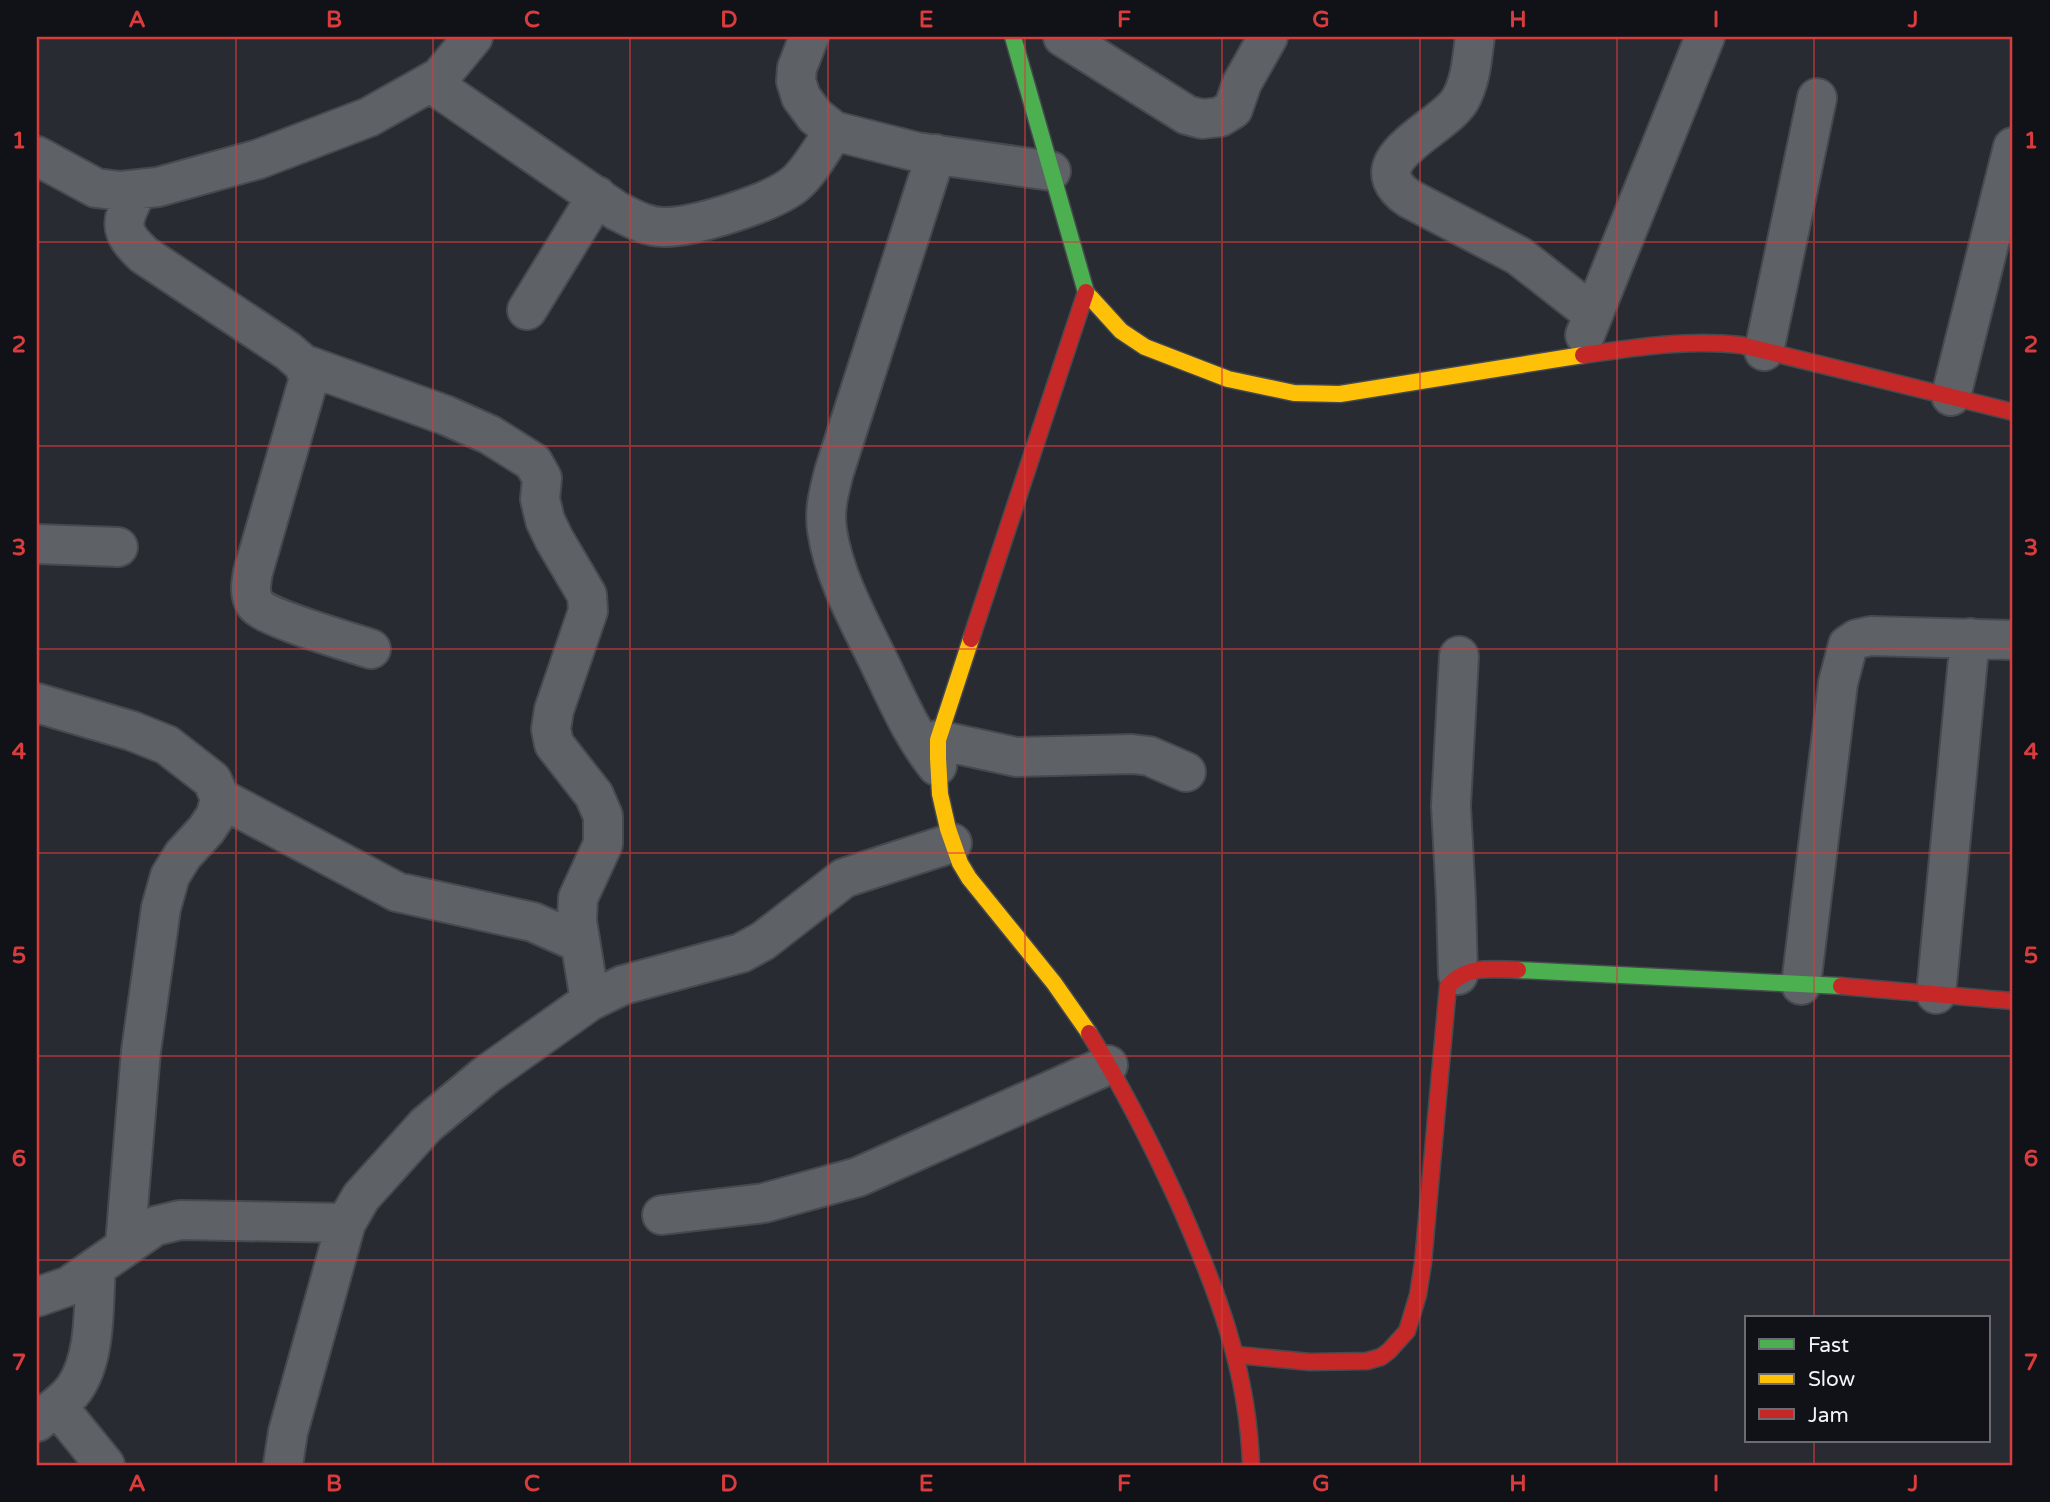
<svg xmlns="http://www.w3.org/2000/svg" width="2050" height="1502" font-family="'Varela Round',sans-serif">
	<rect width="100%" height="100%" fill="#282b32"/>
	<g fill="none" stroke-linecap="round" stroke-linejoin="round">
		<g stroke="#46494e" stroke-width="42">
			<path id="street" d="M809 37 797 68 796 81 801 97 815 116 834 131 917 152 1051 171
				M1063 37 1187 115 1202 119 1220 117 1233 109 1242 83 1268 37
				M1475 37C1472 58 1471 81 1460 100 1442 130 1353 161 1410 199L1519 256 1593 314
				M431 83 617 211C632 218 646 227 663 227 692 228 772 203 795 184 811 170 822 148 834 131
				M936 154 834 472C829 492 824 509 827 530 834 577 859 621 880 664 897 699 912 735 937 766
				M37 156 96 188 121 191 158 187 259 159 369 117 440 77 473 37
				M137 191C121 221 117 230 144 255L288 351 303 364 309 378 253 572C251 584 249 593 255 604 265 618 350 642 371 649
				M527 310 597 196
				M1585 335 1705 37
				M1764 351 1817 98
				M303 364 445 415 490 435 533 462 542 478 540 499 545 520 554 539 587 595 588 611 554 710 551 729 554 744 594 795 603 816V844L578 898 577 921 590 1001
				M1951 396 2013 147
				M37 544 118 547
				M37 703 132 731 167 745 212 780 220 798 216 815 206 830 183 855 170 876 161 908 141 1051 125 1245
				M938 740 1016 757 1132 754 1149 756 1186 772
				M220 798 397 892 533 922 580 943
				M1458 975 1456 900 1451 806 1459 656
				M1801 985 1838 683 1848 645 1857 639 1871 636 2013 640
				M1936 994 1970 638
				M662 1215 764 1203 858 1177 1108 1065
				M37 1297 69 1286 155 1226 180 1220 346 1223
				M57 1406 105 1465
				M37 1422C49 1411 64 1403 74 1389 97 1357 93 1305 96 1267
				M283 1465 288 1432 346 1223 361 1197 426 1125 486 1075 590 1001 623 985 741 953 763 941 844 878 952 843"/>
		</g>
		<g stroke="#46494e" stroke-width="19">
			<path id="fast" d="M1013 37 1086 292 1091 298
				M1518 970 1841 986"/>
		</g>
		<g stroke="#46494e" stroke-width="19">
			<path id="slow" d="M1091 298 1121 331 1145 347 1228 379 1294 393 1340 394 1583 355
				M971 639 938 740V758L940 794 948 829 960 863 969 878 1054 983 1089 1033"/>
		</g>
		<g stroke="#46494e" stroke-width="19">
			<path id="jam" d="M1583 355C1636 347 1688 339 1741 345L2013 412
				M971 639 1086 292
				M1841 986 2013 1001
				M1089 1033C1123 1088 1152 1145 1179 1204 1217 1290 1248 1370 1251 1465
				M1237 1355 1310 1362 1367 1361 1381 1357 1389 1351 1407 1331 1418 1295 1423 1263 1448 986C1468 965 1491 969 1518 970"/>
		</g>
		<use href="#street" stroke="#5e6166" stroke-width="38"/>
		<use href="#fast" stroke="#4caf50" stroke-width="16"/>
		<use href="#slow" stroke="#ffc107" stroke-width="16"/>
		<use href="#jam" stroke="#c62828" stroke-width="16"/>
	</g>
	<path fill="none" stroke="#d93c3d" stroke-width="2" stroke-opacity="0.55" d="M236 37V1465M433 37V1465M630 37V1465M828 37V1465M1025 37V1465M1222 37V1465M1420 37V1465M1617 37V1465M1814 37V1318M37 242H2013M37 446H2013M37 649H2013M37 853H2013M37 1056H2013M37 1260H2013M1814 1441V1465"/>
	<rect width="2050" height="1502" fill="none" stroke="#101217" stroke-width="77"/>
	<rect x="1745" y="1316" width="245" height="126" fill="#101217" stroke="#6a6c72" stroke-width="2"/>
	<rect x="1759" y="1339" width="35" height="10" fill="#4caf50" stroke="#6a6c72" stroke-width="2"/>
	<text x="1808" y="1352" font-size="21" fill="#f0f4fb">Fast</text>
	<rect x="1759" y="1374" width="35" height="10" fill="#ffc107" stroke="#6a6c72" stroke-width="2"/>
	<text x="1808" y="1386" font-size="21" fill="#f0f4fb">Slow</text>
	<rect x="1759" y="1409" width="35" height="10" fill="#c62828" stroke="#6a6c72" stroke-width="2"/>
	<text x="1808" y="1422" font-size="21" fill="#f0f4fb">Jam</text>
	<rect x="38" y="38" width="1973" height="1426" fill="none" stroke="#d93c3d" stroke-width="2.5"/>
	<g font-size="23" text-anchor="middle" font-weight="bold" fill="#d93c3d">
		<text x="137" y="27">A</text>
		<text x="334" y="27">B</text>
		<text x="532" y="27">C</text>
		<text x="729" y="27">D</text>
		<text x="926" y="27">E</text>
		<text x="1124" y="27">F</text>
		<text x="1321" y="27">G</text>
		<text x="1518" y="27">H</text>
		<text x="1716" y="27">I</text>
		<text x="1913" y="27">J</text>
		<text x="19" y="148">1</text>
		<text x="2031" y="148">1</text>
		<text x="19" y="352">2</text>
		<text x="2031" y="352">2</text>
		<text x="19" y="555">3</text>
		<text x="2031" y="555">3</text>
		<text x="19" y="759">4</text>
		<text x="2031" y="759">4</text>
		<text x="19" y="963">5</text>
		<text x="2031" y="963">5</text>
		<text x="19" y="1166">6</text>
		<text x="2031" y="1166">6</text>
		<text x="19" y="1370">7</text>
		<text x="2031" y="1370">7</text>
		<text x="137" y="1491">A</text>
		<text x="334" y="1491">B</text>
		<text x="532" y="1491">C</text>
		<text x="729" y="1491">D</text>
		<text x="926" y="1491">E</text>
		<text x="1124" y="1491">F</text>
		<text x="1321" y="1491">G</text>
		<text x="1518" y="1491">H</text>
		<text x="1716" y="1491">I</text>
		<text x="1913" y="1491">J</text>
	</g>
</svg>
